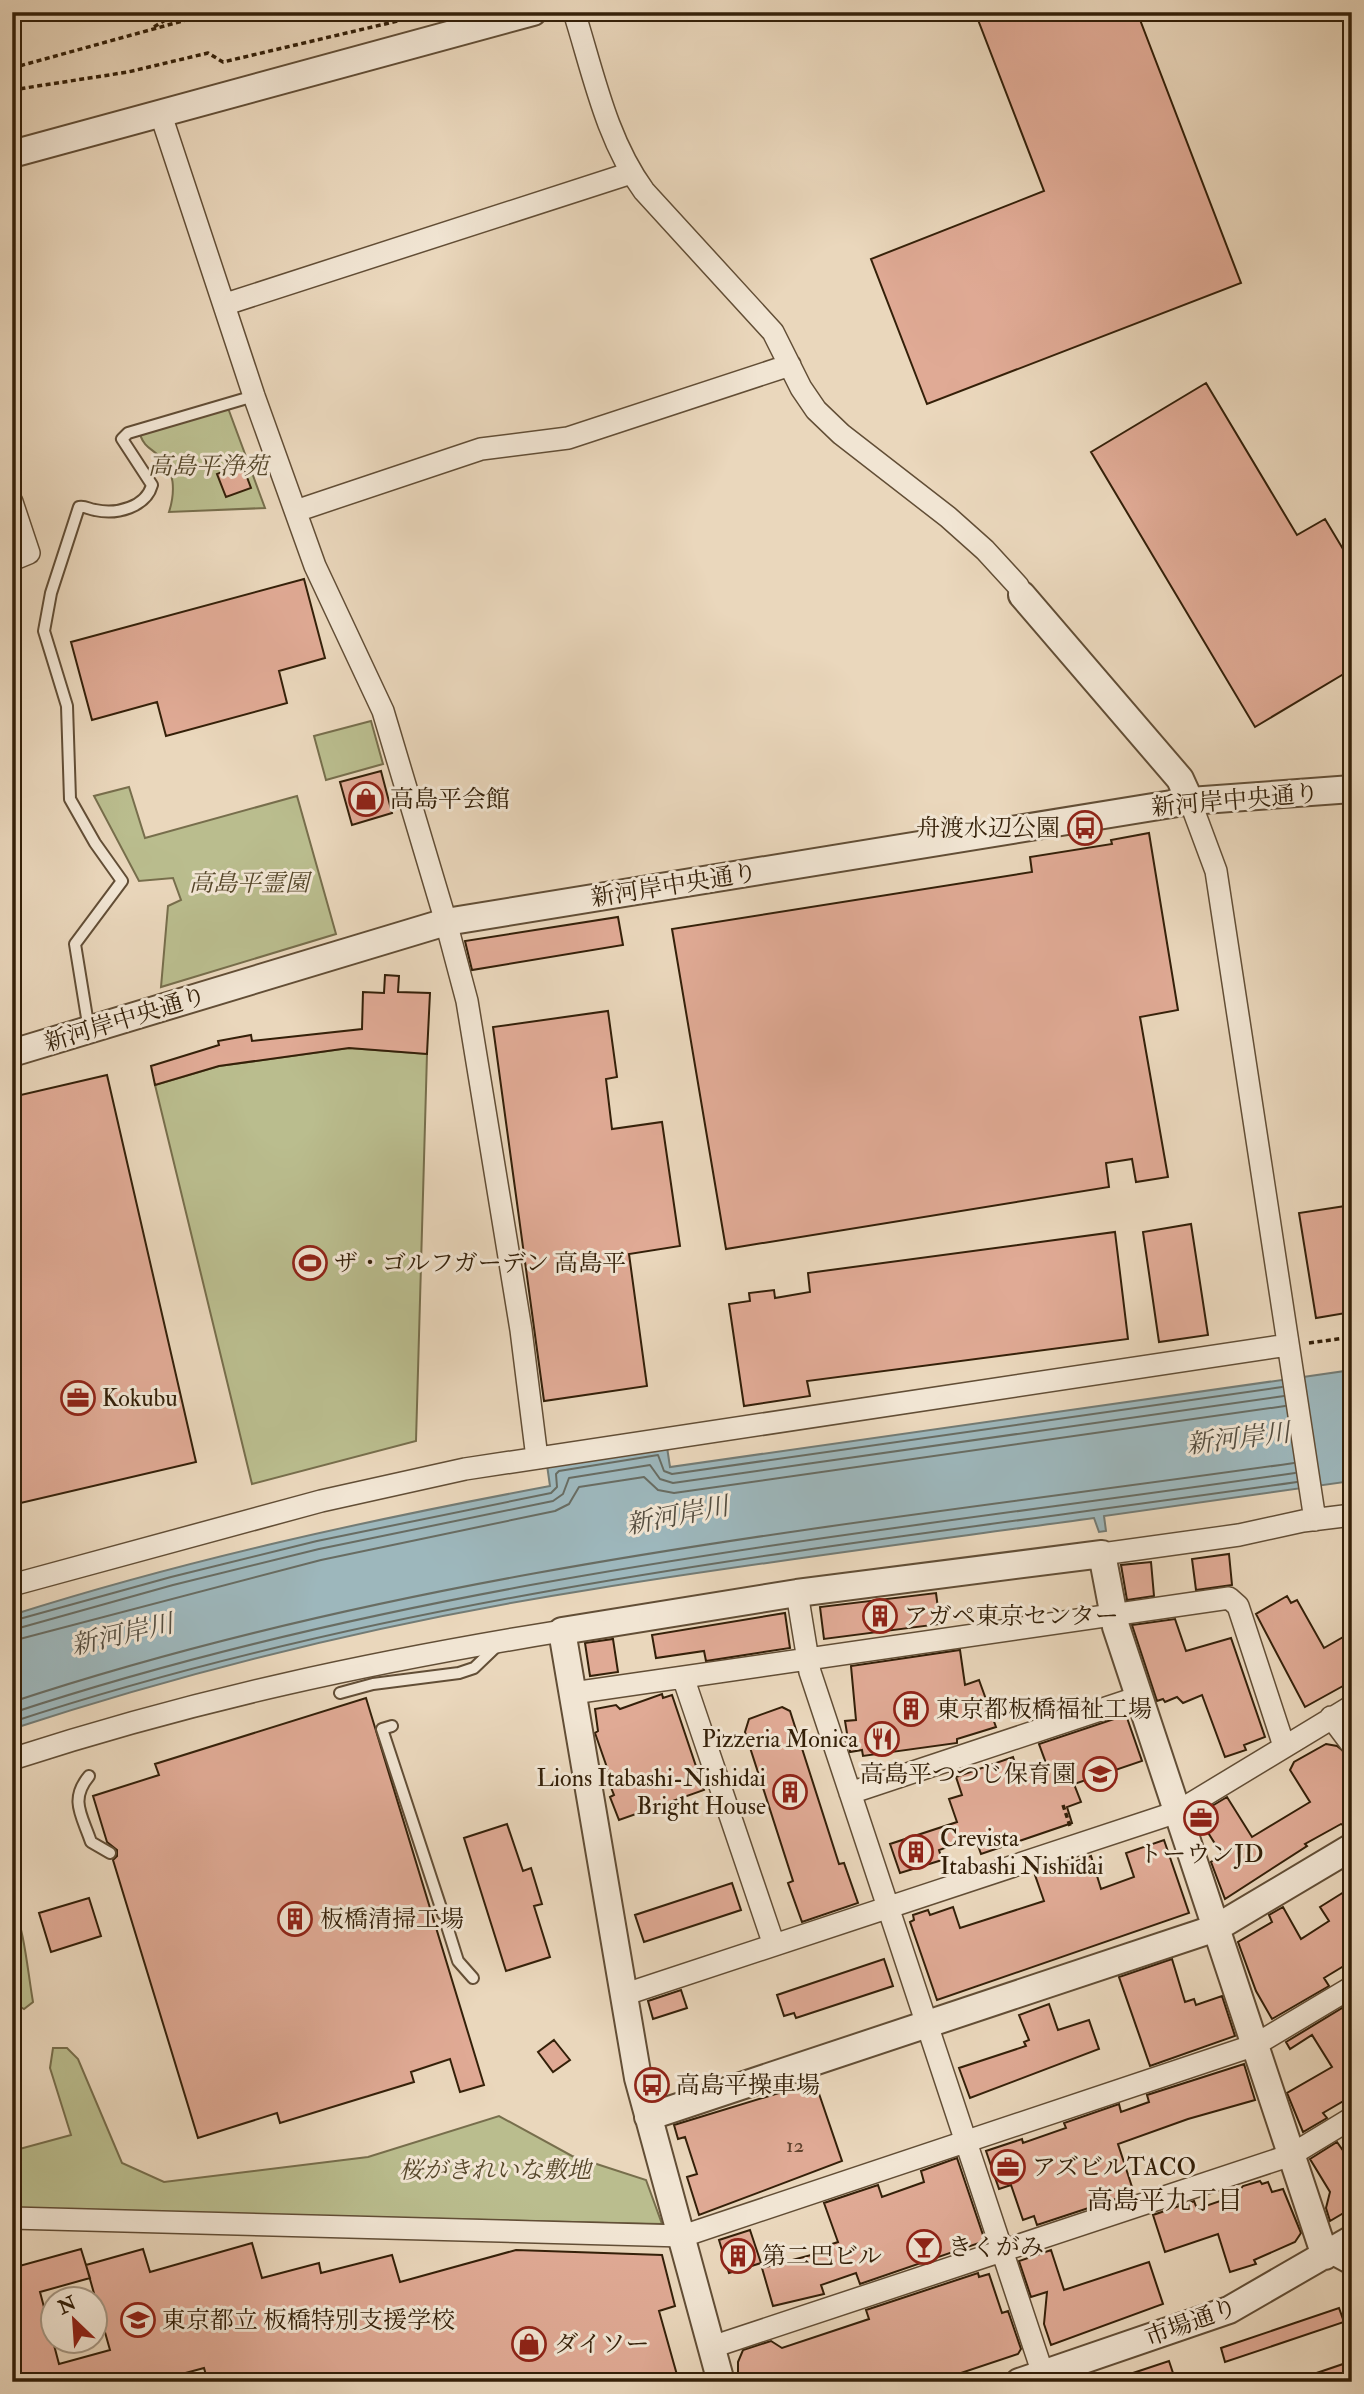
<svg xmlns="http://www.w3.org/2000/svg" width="1364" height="2394" font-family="'IM FELL Double Pica','Noto Serif JP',serif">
	<rect width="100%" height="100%" fill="#ead7bc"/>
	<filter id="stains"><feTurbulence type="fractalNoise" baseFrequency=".00286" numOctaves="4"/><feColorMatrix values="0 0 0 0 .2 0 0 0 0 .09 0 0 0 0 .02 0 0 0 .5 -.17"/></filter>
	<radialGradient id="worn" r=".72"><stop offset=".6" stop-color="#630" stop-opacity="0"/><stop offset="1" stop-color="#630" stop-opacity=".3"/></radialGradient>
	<path fill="#babd8e" stroke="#776e4c" stroke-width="2" d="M228 408 265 508 169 512C175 493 176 469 158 455 149 447 145 447 140 435Z
		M371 721 383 764 326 780 314 736Z
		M129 787 145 838 297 796 336 934 161 987 168 906 181 900 173 878 139 881 94 796Z
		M349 1048 427 1054 416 1441 252 1484 155 1085 219 1066Z
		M12 1900C25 1933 27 1967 33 2002L24 2009 12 2002Z
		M53 2048H67L78 2059 122 2163 164 2182 368 2157 499 2116 572 2156 646 2180 662 2224 12 2209V2151L71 2135 50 2068Z"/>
	<path fill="#9db7bc" stroke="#737b74" stroke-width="2" d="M1352 1370V1481L1104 1516 1106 1531 1099 1532 1094 1518C927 1541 760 1562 594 1589 398 1620 201 1667 12 1729V1615C188 1559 369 1520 550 1486L547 1465 667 1447 670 1467Z"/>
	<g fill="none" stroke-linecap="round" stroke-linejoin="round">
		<path stroke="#686c62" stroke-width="2" d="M12 1621 171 1577 317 1541 551 1493 557 1487 556 1474 559 1471 658 1455 664 1471 672 1474 1282 1387
			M12 1630 173 1585 319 1549 553 1501 563 1494 569 1478 650 1465 660 1479 673 1483 1284 1396
			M12 1641 321 1560 555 1511 569 1504 579 1487 644 1477 658 1490 674 1493 1285 1406
			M12 1702C427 1565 864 1524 1294 1463
			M12 1713C427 1576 865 1535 1295 1473
			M12 1722C428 1585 867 1544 1297 1482"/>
	</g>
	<path fill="#e0aa95" stroke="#342009" stroke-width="2" d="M975 12H1137L1241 283 927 404 871 259 1044 191Z
		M1206 383 1297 535 1325 519 1352 564V669L1255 727 1091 452Z
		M242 464 251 488 226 497 217 474Z
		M304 579 325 658 279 671 287 703 166 736 157 702 92 720 71 642Z
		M381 771 392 813 352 825 340 782Z
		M1149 833 1178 1010 1140 1017 1168 1177 1136 1182 1132 1159 1106 1163 1109 1187 726 1249 672 929 1032 872 1030 857 1112 844 1111 840Z
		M618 917 623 945 472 970 465 941Z
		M385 975 399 976 398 992 430 993 427 1054 349 1048 219 1066 155 1085 151 1066 219 1045 218 1041 251 1035 252 1041 362 1029 363 992 384 993Z
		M608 1011 617 1077 606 1079 612 1129 662 1122 680 1246 629 1254 647 1386 544 1401 493 1027Z
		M107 1075 196 1462 12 1505V1097Z
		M1352 1205V1312L1316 1318 1299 1213Z
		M1191 1224 1208 1335 1159 1342 1143 1232Z
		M1115 1232 1128 1339 807 1381 810 1396 744 1406 729 1304 750 1301 749 1293 774 1290 775 1298 810 1292 808 1273Z
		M1229 1554 1232 1585 1196 1590 1192 1559Z
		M1151 1562 1154 1596 1127 1600 1121 1565Z
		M936 1593 940 1624 824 1639 820 1607Z
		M1287 1596 1291 1603 1297 1600 1324 1648 1352 1632V1681L1305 1707 1256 1614Z
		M785 1613 790 1648 706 1661 704 1651 656 1658 652 1635Z
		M1175 1619 1186 1651 1231 1638 1265 1737 1244 1745 1246 1750 1225 1757 1202 1695 1183 1703 1177 1697 1165 1702 1163 1699 1157 1701 1132 1625Z
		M613 1639 618 1672 590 1676 585 1643Z
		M960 1650 965 1685 979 1680 996 1727 957 1739V1743L863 1756 862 1750 850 1752 845 1721 856 1720 851 1666Z
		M662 1694 663 1698 672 1695 704 1790 619 1820 610 1797 614 1795 608 1780 611 1779 595 1733 598 1731 595 1709 616 1705 620 1709Z
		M366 1698 484 2085 460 2092 450 2059 411 2072 414 2082 280 2123 277 2113 198 2138 113 1860 117 1856V1850L107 1842 93 1796 159 1775 155 1764Z
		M782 1707 790 1711 839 1864 844 1863 858 1903 802 1922 788 1883 793 1881 745 1732 749 1719Z
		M1126 1715 1142 1761 1074 1784 1081 1802 1067 1807 1072 1823 981 1854 975 1837 939 1850 942 1860 900 1873 890 1844 957 1822 949 1799 962 1795 956 1777 1013 1757 1019 1776 1047 1766 1039 1744Z
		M1326 1744 1337 1746 1352 1758V1829L1341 1824 1305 1844 1307 1846 1225 1899 1211 1862 1222 1855 1197 1815 1227 1797 1252 1837 1310 1802 1290 1770 1294 1762Z
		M507 1824 523 1871 531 1868 542 1904 534 1906 550 1957 506 1971 464 1838Z
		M1164 1840 1189 1913 937 2000 910 1922 914 1920 913 1915 928 1910 930 1915 953 1907 960 1928 1044 1901 1035 1875 1091 1856 1101 1889 1134 1877 1126 1853Z
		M732 1883 741 1910 644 1942 635 1915Z
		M1352 1887V1961L1324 1978 1329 1986 1272 2019 1256 1991 1238 1942 1272 1922 1269 1915 1283 1907 1301 1939 1329 1921 1320 1907Z
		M89 1898 101 1936 51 1952 39 1913Z
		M884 1959 893 1986 796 2018 794 2013 784 2016 777 1995Z
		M1172 1959 1185 2002 1194 1999 1196 2005 1222 1996 1235 2036 1150 2066 1119 1977Z
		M681 1990 687 2008 653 2019 648 2001Z
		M1352 2002V2096L1323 2113 1327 2118 1303 2132 1287 2093 1332 2067 1312 2035 1290 2049 1286 2042Z
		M1049 2004 1058 2030 1089 2020 1099 2049 970 2098 959 2068 1026 2046 1024 2042 1029 2040 1019 2015Z
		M554 2040 570 2060 553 2072 538 2052Z
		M1244 2064 1255 2100 1188 2119 1118 2144 1134 2193 1037 2225 1034 2216 1023 2220 1011 2185 999 2189 986 2151 1022 2139 1023 2143 1066 2128 1064 2123 1119 2104 1121 2112 1149 2102 1147 2095Z
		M815 2082 842 2161 699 2215 687 2177 697 2174 685 2137 678 2139 674 2125Z
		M1337 2142 1344 2152 1352 2147V2208L1330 2221 1326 2208 1330 2192 1310 2159Z
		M957 2158 985 2241 860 2284 856 2273 821 2285 824 2294 773 2306 762 2268 815 2254 814 2250 838 2242 824 2203 878 2185 882 2197 924 2182 921 2171Z
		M1260 2181 1262 2184 1268 2182 1272 2192 1283 2189 1301 2233 1295 2242 1254 2260 1256 2264 1230 2272 1218 2234 1165 2252 1153 2215 1194 2201 1197 2209 1235 2196 1243 2186Z
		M750 2230 761 2263 729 2273 719 2240Z
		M252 2243 262 2278 319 2263 321 2273 392 2255 400 2282 516 2250 662 2255 675 2306 659 2311 679 2382H208L204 2368 152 2382H16L12 2367V2268L81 2249 90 2278 40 2292 59 2364 110 2350 86 2265 143 2249 150 2272Z
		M1051 2250 1064 2290 1149 2262 1163 2304 1051 2345 1044 2324 1047 2292 1031 2297 1019 2261Z
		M978 2273 979 2277 989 2274 1002 2313 1008 2311 1021 2349 1018 2354 934 2382H748L738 2373V2362L743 2350 771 2341 782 2348 869 2319 866 2310 869 2309Z
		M1339 2308 1344 2322 1225 2362 1221 2348Z
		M1169 2361 1175 2379 1165 2382H1116L1115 2379Z
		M1352 2361V2382H1300L1299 2379Z"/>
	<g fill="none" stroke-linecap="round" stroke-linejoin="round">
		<g stroke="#624e36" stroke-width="14">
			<path id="service" d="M89 1030 75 944 122 881 95 843 70 799 67 706 44 631 51 593 79 507C86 506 88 509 95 510 117 515 146 507 152 485L122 439 128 433 254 396
				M340 1693 373 1684 459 1673 474 1668 498 1645
				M392 1726 382 1729 443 1914
				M89 1776C69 1800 82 1815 91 1842L110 1853
				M446 1923 458 1961 473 1978
				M1326 2256 1352 2270"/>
		</g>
		<g stroke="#624e36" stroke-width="24">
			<path id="minor" d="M574 12C593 72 606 139 644 191L773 332 801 388 816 410 841 434 948 517 985 550 1018 586 1022 595
				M160 112 254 396 315 566 383 711 446 922 467 1001 521 1330 537 1458
				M226 304 631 173
				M12 502 29 553 12 560
				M296 511 481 449 568 438 790 365
				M1190 801 1216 871 1315 1520
				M1102 1554 1239 1535 1303 1521 1352 1515
				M12 1585 321 1501 465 1469 1288 1345
				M797 1593 810 1672 1043 2374
				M683 1677 774 1945
				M573 1693 1229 1598 1238 1606 1284 1746
				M1331 1717 1352 1745
				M12 1759C197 1699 371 1662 562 1631
				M850 1793 1139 1697
				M623 1995 1177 1812 1352 1706
				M12 2218 683 2236 1255 2045 1352 1987
				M712 2347 1291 2155 1352 2118"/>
		</g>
		<g stroke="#624e36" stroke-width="30">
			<path id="tertiary" d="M12 154 533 12
				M1022 595 1180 779 1190 801
				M12 1053 446 922 1190 801 1352 789
				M648 2117 1216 1928 1352 1847
				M721 2382 638 2078 562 1631 797 1593 1102 1554 1116 1627 1325 2256
				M1019 2382 1229 2310 1352 2239"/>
		</g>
		<path stroke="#342009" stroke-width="3.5" stroke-dasharray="5 3.5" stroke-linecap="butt" d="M154 27 178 12
			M12 68 215 12
			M12 90 128 72 208 53 223 62 436 12
			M1309 1343 1352 1337
			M1063 1805 1071 1829"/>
		<use href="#service" stroke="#f1e5d3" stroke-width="10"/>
		<use href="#minor" stroke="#f1e5d3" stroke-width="21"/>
		<use href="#tertiary" stroke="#f1e5d3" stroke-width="26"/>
	</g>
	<defs>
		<g id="shop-ring" transform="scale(1.75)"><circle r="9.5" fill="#f1e5d3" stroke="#8f2418" stroke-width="1.5"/><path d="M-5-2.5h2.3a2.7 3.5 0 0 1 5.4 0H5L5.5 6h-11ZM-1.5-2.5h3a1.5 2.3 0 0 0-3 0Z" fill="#8f2418"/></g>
		<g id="bus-ring" transform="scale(1.75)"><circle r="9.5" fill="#f1e5d3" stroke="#8f2418" stroke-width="1.5"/><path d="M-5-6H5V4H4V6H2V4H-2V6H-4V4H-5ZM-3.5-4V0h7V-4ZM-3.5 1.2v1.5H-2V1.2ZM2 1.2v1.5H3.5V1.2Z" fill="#8f2418"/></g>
		<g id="stadium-ring" transform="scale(1.75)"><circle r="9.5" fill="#f1e5d3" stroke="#8f2418" stroke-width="1.5"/><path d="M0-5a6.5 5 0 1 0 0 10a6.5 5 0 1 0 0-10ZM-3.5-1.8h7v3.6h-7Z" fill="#8f2418"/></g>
		<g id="office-ring" transform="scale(1.75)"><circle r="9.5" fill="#f1e5d3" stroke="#8f2418" stroke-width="1.5"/><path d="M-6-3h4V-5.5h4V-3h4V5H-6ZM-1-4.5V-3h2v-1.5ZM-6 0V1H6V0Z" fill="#8f2418"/></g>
		<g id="building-ring" transform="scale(1.75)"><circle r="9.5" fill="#f1e5d3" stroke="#8f2418" stroke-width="1.5"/><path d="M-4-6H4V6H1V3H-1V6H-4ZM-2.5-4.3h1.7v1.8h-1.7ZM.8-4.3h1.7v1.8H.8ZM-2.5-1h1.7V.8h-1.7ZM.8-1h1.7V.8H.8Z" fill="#8f2418"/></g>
		<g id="restaurant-ring" transform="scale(1.75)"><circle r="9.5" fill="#f1e5d3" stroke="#8f2418" stroke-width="1.5"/><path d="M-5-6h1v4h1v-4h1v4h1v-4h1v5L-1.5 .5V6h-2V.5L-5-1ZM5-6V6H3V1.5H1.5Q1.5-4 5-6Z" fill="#8f2418"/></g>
		<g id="school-ring" transform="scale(1.75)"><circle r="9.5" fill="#f1e5d3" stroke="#8f2418" stroke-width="1.5"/><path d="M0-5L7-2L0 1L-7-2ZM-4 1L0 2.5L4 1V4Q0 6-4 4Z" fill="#8f2418"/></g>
		<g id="bar-ring" transform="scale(1.75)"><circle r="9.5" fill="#f1e5d3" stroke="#8f2418" stroke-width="1.5"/><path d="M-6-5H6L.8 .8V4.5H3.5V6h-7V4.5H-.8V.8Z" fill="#8f2418"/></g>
	</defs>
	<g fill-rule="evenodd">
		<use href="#shop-ring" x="366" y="799"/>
		<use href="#bus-ring" x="1085" y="828"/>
		<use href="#stadium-ring" x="310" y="1263"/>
		<use href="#office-ring" x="78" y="1398"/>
		<use href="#building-ring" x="880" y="1616"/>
		<use href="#building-ring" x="911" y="1709"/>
		<use href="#restaurant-ring" x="882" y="1739"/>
		<use href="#school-ring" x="1100" y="1774"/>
		<use href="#building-ring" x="790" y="1792"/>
		<use href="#office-ring" x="1201" y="1818"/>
		<use href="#building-ring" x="916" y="1852"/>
		<use href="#building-ring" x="295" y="1919"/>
		<use href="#bus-ring" x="652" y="2085"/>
		<use href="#office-ring" x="1008" y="2167"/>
		<use href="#bar-ring" x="924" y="2247"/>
		<use href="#building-ring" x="738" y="2256"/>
		<use href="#school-ring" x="138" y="2320"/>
		<use href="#shop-ring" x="529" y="2344"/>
	</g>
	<g text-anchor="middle" stroke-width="6" stroke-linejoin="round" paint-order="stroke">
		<g font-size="21" fill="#5f422c">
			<text x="795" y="2152">12</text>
		</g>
		<g font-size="24" font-style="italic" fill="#56472a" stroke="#f1e5d3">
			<text x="208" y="474">高島平浄苑</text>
			<text x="249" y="891">高島平霊園</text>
			<text x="495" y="2178">桜がきれいな敷地</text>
		</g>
		<g font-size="24" fill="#342009" stroke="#f1e5d3" text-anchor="start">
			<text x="390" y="807">高島平会館</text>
			<text x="1060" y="836" text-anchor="end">舟渡水辺公園</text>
			<text x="334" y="1271">ザ・ゴルフガーデン 高島平</text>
			<text x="102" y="1406">Kokubu</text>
			<text x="904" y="1624">アガペ東京センター</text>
			<text x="936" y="1717">東京都板橋福祉工場</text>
			<text x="858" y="1747" text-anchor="end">Pizzeria Monica</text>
			<text x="1076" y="1782" text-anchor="end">高島平つつじ保育園</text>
			<text x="766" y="1786" text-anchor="end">Lions Itabashi-Nishidai<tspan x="766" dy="28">Bright House</tspan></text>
			<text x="940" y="1846">Crevista<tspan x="940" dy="28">Itabashi Nishidai</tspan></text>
			<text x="1201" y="1862" text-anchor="middle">トーウンJD</text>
			<text x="320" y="1927">板橋清掃工場</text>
			<text x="676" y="2093">高島平操車場</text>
			<text x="1032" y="2175">アズビルTACO</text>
			<text x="948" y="2255">きくがみ</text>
			<text x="762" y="2264">第二巴ビル</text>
			<text x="162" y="2328">東京都立 板橋特別支援学校</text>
			<text x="554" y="2352">ダイソー</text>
		</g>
		<g font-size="24" fill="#342009" stroke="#f1e5d3">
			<text transform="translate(1235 800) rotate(-5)" y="8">新河岸中央通り</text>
			<text transform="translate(674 885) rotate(-9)" y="8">新河岸中央通り</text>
			<text transform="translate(125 1019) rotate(-17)" y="8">新河岸中央通り</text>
			<text transform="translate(1191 2322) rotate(-20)" y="8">市場通り</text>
		</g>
		<g font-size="26" font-style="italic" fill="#544d3f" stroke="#f1e5d3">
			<text transform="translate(1238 1438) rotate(-7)" y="9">新河岸川</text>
			<text transform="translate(677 1515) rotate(-11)" y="9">新河岸川</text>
			<text transform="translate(122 1634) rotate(-13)" y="9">新河岸川</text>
		</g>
		<g font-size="26" fill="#342009" stroke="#f1e5d3">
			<text x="1165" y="2209">高島平九丁目</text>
		</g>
	</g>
	<rect width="1364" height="2394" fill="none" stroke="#ead7bc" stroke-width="42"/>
	<rect x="14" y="14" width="1336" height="2366" fill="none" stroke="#342009" stroke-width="3.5"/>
	<rect x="21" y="21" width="1322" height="2352" fill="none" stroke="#342009" stroke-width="2"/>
	<g transform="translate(74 2320) rotate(335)"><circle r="33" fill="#f1e5d3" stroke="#a59682" stroke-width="2"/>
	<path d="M0-5L12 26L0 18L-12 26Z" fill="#8f2418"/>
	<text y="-10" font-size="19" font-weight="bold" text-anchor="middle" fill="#342009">N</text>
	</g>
	<rect width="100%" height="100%" filter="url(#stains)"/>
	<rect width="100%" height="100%" fill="url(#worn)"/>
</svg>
